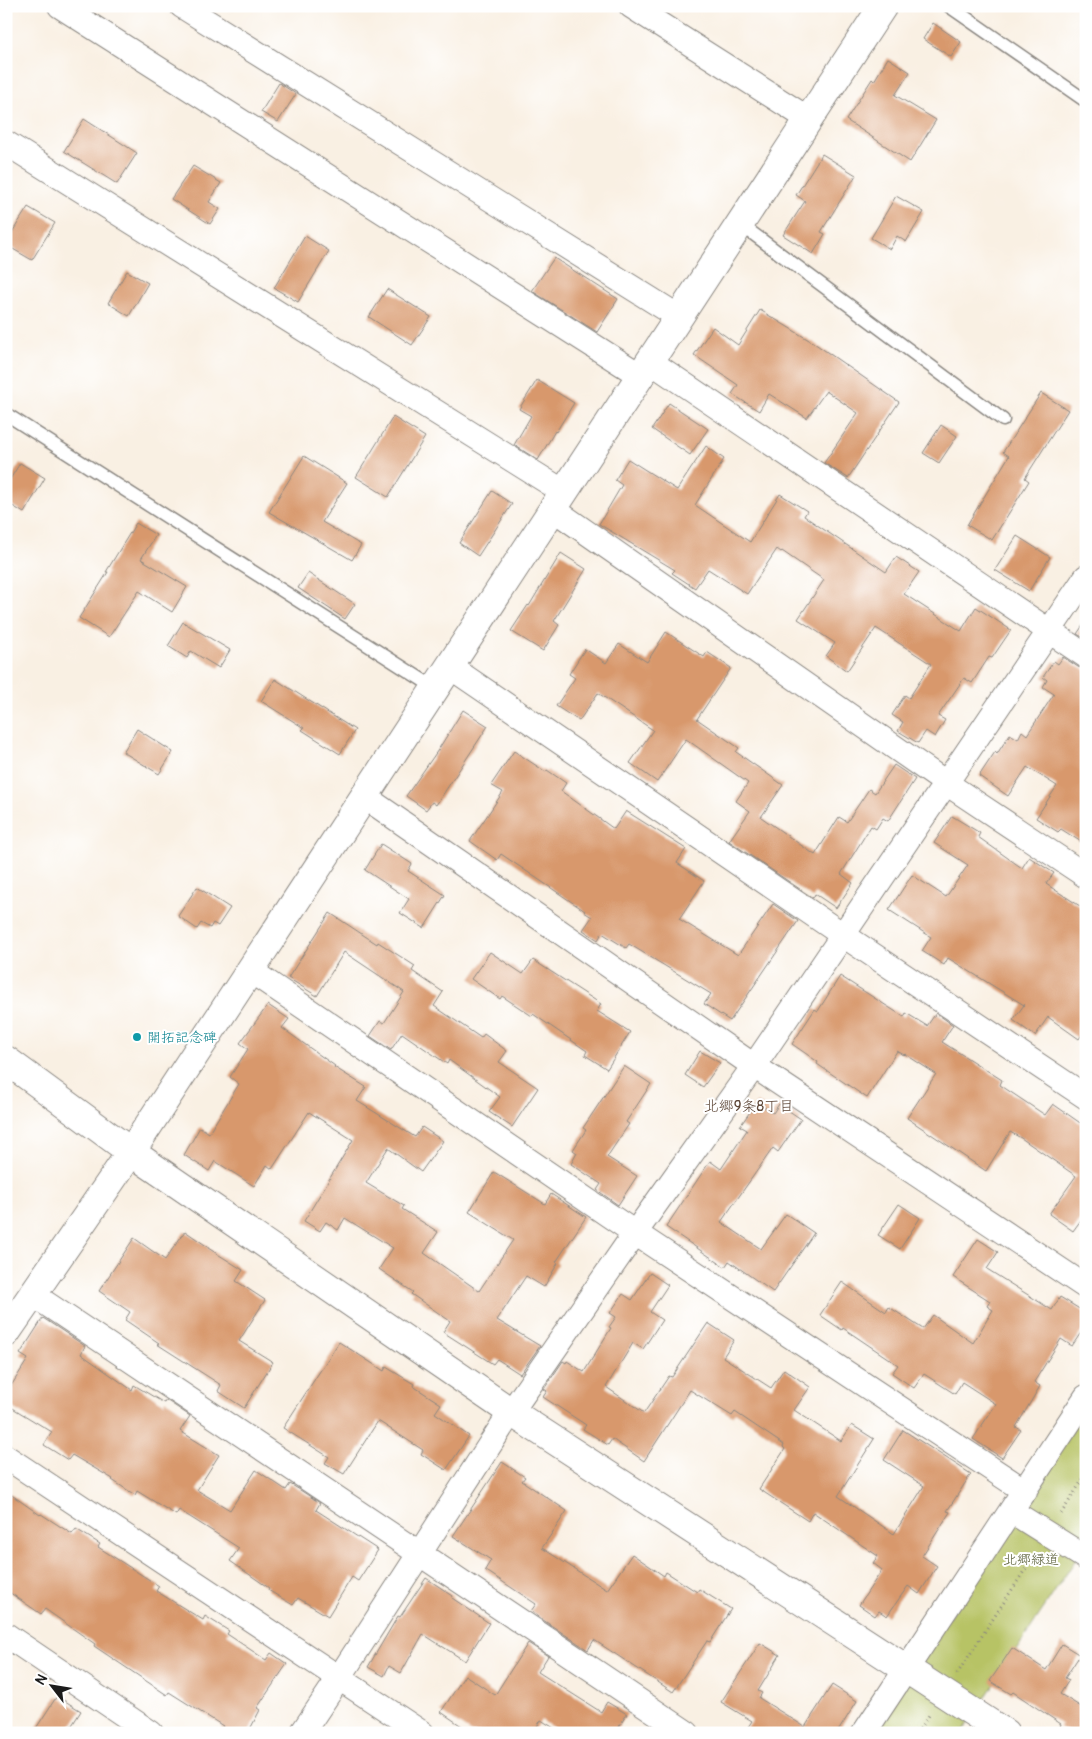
<svg xmlns="http://www.w3.org/2000/svg" width="1092" height="1739" font-family="Pangolin,'Klee One',sans-serif">
	<rect width="100%" height="100%" fill="#fff"/>
	<filter id="ink" filterUnits="userSpaceOnUse"><feTurbulence type="fractalNoise" baseFrequency=".02" numOctaves="2"/><feDisplacementMap in="SourceGraphic" scale="10" xChannelSelector="R" yChannelSelector="G"/><feConvolveMatrix kernelMatrix="1 2 1 2 8 2 1 2 1" color-interpolation-filters="sRGB"/></filter>
	<filter id="wash" filterUnits="userSpaceOnUse"><feTurbulence type="fractalNoise" baseFrequency=".0096" numOctaves="4" result="noise"/><feDisplacementMap in="SourceGraphic" scale="20" xChannelSelector="R" yChannelSelector="G"/><feGaussianBlur stdDeviation="1.12" result="paint"/><feColorMatrix in="noise" values="0 0 0 0 0 0 0 0 0 0 0 0 0 0 0 0 0 1.4 0 .05"/><feComposite in="paint" operator="in"/></filter>
	<g filter="url(#wash)">
		<rect width="100%" height="100%" fill="#f9f0e3"/>
		<path fill="#b7c365" stroke="#6a7040" d="M1086 1407V1544L962 1733H873Z"/>
		<g id="blocks">
			<path fill="#d8986c" d="M933 23 961 42 951 57 923 39Z
				M888 58 910 72 895 95 936 120 910 162 846 120 872 79 874 81Z
				M279 83 296 94 278 122 261 112Z
				M84 119 137 153 117 184 64 151Z
				M822 154 856 175 821 232 825 234 813 254 783 235 805 201 796 195Z
				M193 166 221 183 209 202 220 209 210 224 171 199Z
				M896 196 924 212 906 242 897 236 890 249 871 238Z
				M28 207 55 223 32 260 6 245V242Z
				M305 236 329 251 298 302 274 288Z
				M554 258 618 299 597 332 532 291Z
				M127 271 148 283 129 316 108 303Z
				M387 289 431 317 412 345 369 317Z
				M760 310 814 343 899 402 848 478 824 463 858 413 826 391 807 418 769 394 759 411 732 394 738 385 694 355 713 327 738 345Z
				M537 380 574 403 556 432 555 431 538 460 514 445 531 416 519 409Z
				M1041 393 1068 410 1025 478 1029 481 992 540 967 525 1009 456 1003 452Z
				M669 403 708 429 690 455 652 429Z
				M393 417 425 437 388 497 356 477Z
				M941 425 957 436 939 463 923 453Z
				M706 446 724 459 695 505 750 542 780 494 807 511 804 516 886 572 896 557 919 572 904 594 961 631 976 607 1011 630 992 658 989 657 972 683 964 678 938 716 945 720 935 737 926 731 918 743 898 731 903 722 892 715 905 695 909 698 931 664 876 628 847 671 826 656 835 643 798 619 824 580 782 551 781 552 777 549 747 594 708 569 695 588 672 573 675 570 599 524 622 485 615 480 628 459 677 490Z
				M304 456 347 483 322 522 361 545 352 560 269 512Z
				M20 463 45 478 24 513 6 502V486Z
				M492 491 512 504 478 556 459 543Z
				M136 523 156 535 141 559 187 587 172 612 139 591 109 637 79 618 108 572H106Z
				M1017 536 1050 557 1029 591 995 570Z
				M561 553 586 569 554 621 559 625 543 651 511 631 528 605 529 606Z
				M308 573 355 604 345 619 298 588Z
				M1086 621V639L1077 634Z
				M183 622 230 650 219 668 191 651 187 658 168 646Z
				M666 632 704 657 707 652 731 668 697 719 739 748 736 752 783 785 761 817 815 855 839 817 847 822 869 789 875 793 894 765 915 779 888 821 883 818 876 829 871 826 841 874 853 883 836 908 815 894 813 898 729 841 750 811 736 801 748 783 686 739 657 782 630 763 653 730 598 693 579 721 556 706 575 678 569 674 585 649 606 663 619 644 647 662Z
				M1063 657 1078 667 1086 670V845L1061 829 1058 832 1036 818 1057 786 1027 767 1008 796 979 776 995 752 997 754 1010 734 1018 739 1022 731 1027 735 1054 694 1043 687 1047 680 1043 677 1054 661 1058 664Z
				M275 679 355 730 340 754 302 730 304 728 261 701Z
				M463 710 488 726 436 805 432 802 426 810 406 796 438 750Z
				M137 729 173 752 159 774 123 752Z
				M514 751 546 772 547 770 566 783 561 791 614 829 626 811 686 849 677 863 704 881 679 919 738 955 773 904 798 921 730 1021 704 1004 711 994 629 944 626 948 602 933 598 940 583 930 592 917 584 912 585 911 501 854 497 860 470 841 503 792 491 785Z
				M952 816 980 833 978 837 1022 868 1029 857 1054 873 1046 884 1086 910V1029L1079 1039 1048 1017 1035 1036 1013 1020 1024 1005 948 958 944 965 922 951 931 937 889 910 912 875 946 897 968 865 934 843Z
				M381 844 412 864 408 871 445 895 424 928 400 913 409 899 365 870Z
				M197 887 230 908 218 926 213 923 210 928 201 923 197 929 178 916Z
				M330 913 377 944 378 942 415 966 412 971 443 992 434 1006 481 1038 484 1034 507 1051 499 1062 538 1088 512 1127 489 1112 500 1097 449 1060 447 1064 402 1033 391 1050 370 1036 380 1021 384 1023 404 992 344 952 317 996 288 978Z
				M490 952 523 974 533 960 601 1004 597 1011 630 1032 607 1069 585 1055 587 1051 533 1014 532 1016 502 996 500 999 471 979Z
				M840 976 904 1017 906 1013 927 1026 936 1013 953 1025 942 1042 1002 1080 1000 1085 1045 1115 1053 1104 1086 1127V1213L1073 1231 1049 1214 1076 1176 1021 1138 1010 1132 986 1171 907 1118 936 1074 905 1054 904 1055 897 1051 867 1098 817 1064 818 1062 792 1044 815 1009 818 1011Z
				M268 1005 289 1019 282 1028 335 1066 334 1067 366 1087 357 1101 415 1137 422 1127 443 1141 421 1172 388 1148 366 1183 404 1206 402 1209 438 1232 424 1253 479 1291 513 1240 469 1212 494 1172 545 1204 551 1194 586 1217 556 1262 558 1263 544 1287 526 1276 497 1320 540 1346 520 1374 497 1359 493 1364 443 1332 450 1321 411 1294 413 1292 379 1269 393 1248 345 1218 338 1230 326 1222 320 1231 304 1221 353 1140 309 1112 272 1169 267 1165 254 1186 215 1161 209 1171 184 1155 200 1127 209 1133 239 1084 230 1077 248 1049 240 1043Z
				M700 1051 720 1063 703 1087 685 1075Z
				M624 1066 651 1084 626 1122 629 1124 607 1157 637 1176 618 1205 597 1190 601 1184 571 1164 577 1153 573 1150 586 1130 583 1128Z
				M757 1102 773 1113 779 1104 801 1119 778 1152 773 1148 721 1222 761 1249 786 1214 814 1233 773 1292 729 1261 725 1267 666 1227 710 1161 721 1169 747 1130 740 1126Z
				M899 1204 920 1218 900 1249 878 1235Z
				M185 1231 208 1247V1248L243 1270 236 1281 265 1300 239 1341 273 1362 244 1408 218 1391 221 1385 157 1344 159 1343 125 1320 130 1312 99 1291 134 1238 165 1260Z
				M978 1239 998 1252 987 1269 1052 1310 1060 1297 1086 1313V1325L1072 1346 1061 1339 1034 1382 1040 1386 1016 1427 1021 1430 1002 1458 973 1439 996 1404 962 1382 955 1394 924 1374 914 1388 892 1373 898 1365 843 1328 842 1330 820 1315 842 1282 886 1312 889 1307 923 1329 933 1315 973 1343 993 1310 987 1306 990 1301 953 1277Z
				M650 1273 668 1285 650 1312 662 1320 643 1349 633 1343 606 1387 644 1413 669 1376 672 1377 708 1323 734 1340 723 1357 771 1388 784 1369 810 1387 794 1410 841 1441 852 1425 874 1439 838 1496 894 1534 924 1486 884 1460 903 1430 971 1474 947 1511 950 1512 922 1556 937 1566 919 1594 908 1586 887 1616 879 1611 875 1616 859 1605 882 1570 873 1563 878 1556 813 1512 808 1521 759 1489 785 1449 783 1447 784 1445 735 1412 732 1416 690 1390 644 1461 612 1439 608 1445 583 1429 586 1425 543 1397 547 1391 544 1389 563 1361 566 1363 567 1361 584 1372 611 1328 609 1327 616 1317 610 1313 623 1294 632 1300Z
				M43 1318 85 1346 81 1354 132 1390 134 1385 164 1403 166 1400 190 1416 180 1431 219 1455 197 1490 230 1510 256 1470 286 1490 290 1484 300 1490 320 1503 316 1510 378 1550 358 1581 352 1577 328 1616 298 1598 293 1605 268 1590 269 1588 230 1561 239 1548 179 1510 176 1515 137 1491 135 1495 112 1480 113 1479 72 1455 68 1460 44 1445 52 1432 6 1404V1394L28 1359 20 1354Z
				M339 1342 384 1371 386 1367 414 1384 413 1386 441 1404 435 1413 469 1436 446 1470 421 1454 423 1450 378 1421 344 1474 325 1463 329 1457 283 1428Z
				M502 1462 525 1477 522 1481 567 1511 542 1548 607 1590 632 1554 664 1576 666 1572 697 1592 699 1589 731 1609 710 1642 707 1641 673 1692 594 1640 588 1650 543 1620 531 1611 536 1604 485 1570 491 1560 453 1536Z
				M6 1491 40 1515 41 1514 72 1534 76 1529 100 1544 98 1547 159 1586 156 1591 203 1620 205 1616 229 1631 227 1634 266 1660 271 1653 287 1664 257 1708 260 1710 248 1733H219L223 1726 169 1692 167 1695 94 1646 95 1644 45 1609 41 1614 6 1590Z
				M426 1578 453 1596 452 1598 489 1623 465 1661 423 1634 401 1673 389 1666 384 1676 368 1667 398 1616 400 1617Z
				M528 1643 548 1656 538 1672 601 1712 607 1702 627 1714 615 1733H562L541 1720 533 1733H472L441 1712 465 1675 495 1695Z
				M760 1643 780 1655 758 1691 762 1693 759 1698 805 1727 832 1685 857 1701 837 1733H744L752 1721 721 1702Z
				M1062 1644 1080 1655 1065 1678 1069 1680 1060 1694 1086 1710V1733H1070L1060 1727 1061 1724 1013 1692 1011 1694 990 1681 1012 1648 1046 1670Z
				M57 1696 81 1711 67 1733H33Z"/>
		</g>
	</g>
	<g filter="url(#ink)">
		<use href="#blocks" fill-opacity="0" stroke="#8a8680" stroke-width="1"/>
		<g fill="none" stroke-linecap="round" stroke-linejoin="round">
			<g stroke="#8a8680" stroke-width="15">
				<path id="service" d="M949 6 1086 101
					M740 224 1003 420
					M6 414 435 688"/>
			</g>
			<g stroke="#8a8680" stroke-width="26">
				<path id="minor" d="M60 6 641 376
					M182 6 679 317
					M631 6 810 120
					M6 143 564 492
					M651 362 1086 656
					M553 509 946 783 1086 876
					M449 666 843 935 1086 1097
					M365 797 754 1066 1086 1287
					M251 971 635 1233 1025 1491
					M32 1294 687 1733
					M6 1457 422 1733
					M1011 1511 1086 1558
					M6 1635 151 1733
					M302 1733 339 1678 511 1412 635 1233 754 1066 1086 577
					M864 1733 1086 1397"/>
			</g>
			<g stroke="#8a8680" stroke-width="30">
				<path id="tertiary" d="M6 1060 131 1152 511 1412 1005 1733
					M6 1333 131 1152 883 6"/>
			</g>
			<path stroke="#8a8680" stroke-width="3" stroke-dasharray="1 4" stroke-linecap="butt" d="M1061 1514 1086 1474
				M957 1674 1036 1553
				M917 1733 930 1714"/>
			<use href="#service" stroke="#fff" stroke-width="12"/>
			<use href="#minor" stroke="#fff" stroke-width="24"/>
			<use href="#tertiary" stroke="#fff" stroke-width="28"/>
		</g>
	</g>
	<circle fill="#0f9aa8" stroke="#fff" stroke-width="2" cx="137" cy="1037" r="5"/>
	<g text-anchor="middle" stroke-width="4" stroke-linejoin="round" paint-order="stroke">
		<g font-size="14" fill="#0d838f" stroke="#fff" text-anchor="start">
			<text x="147" y="1042">開拓記念碑</text>
		</g>
		<g font-size="14" fill="#5a5f39" stroke="#fff">
			<text x="1031" y="1564">北郷緑道</text>
		</g>
		<g font-size="15" fill="#5e4738" stroke="#fff">
			<text x="749" y="1111">北郷9条8丁目</text>
		</g>
	</g>
	<rect width="1092" height="1739" fill="none" stroke="#fff" stroke-width="25"/>
	<g transform="translate(52 1686) rotate(301)" stroke="#ffffff" stroke-width="4" paint-order="stroke">
	<path d="M0-4L9 19L0 12L-9 19Z" fill="#1c1c1c"/>
	<text y="-8" font-size="14" font-weight="bold" text-anchor="middle" fill="#1c1c1c">N</text>
	</g>
</svg>
